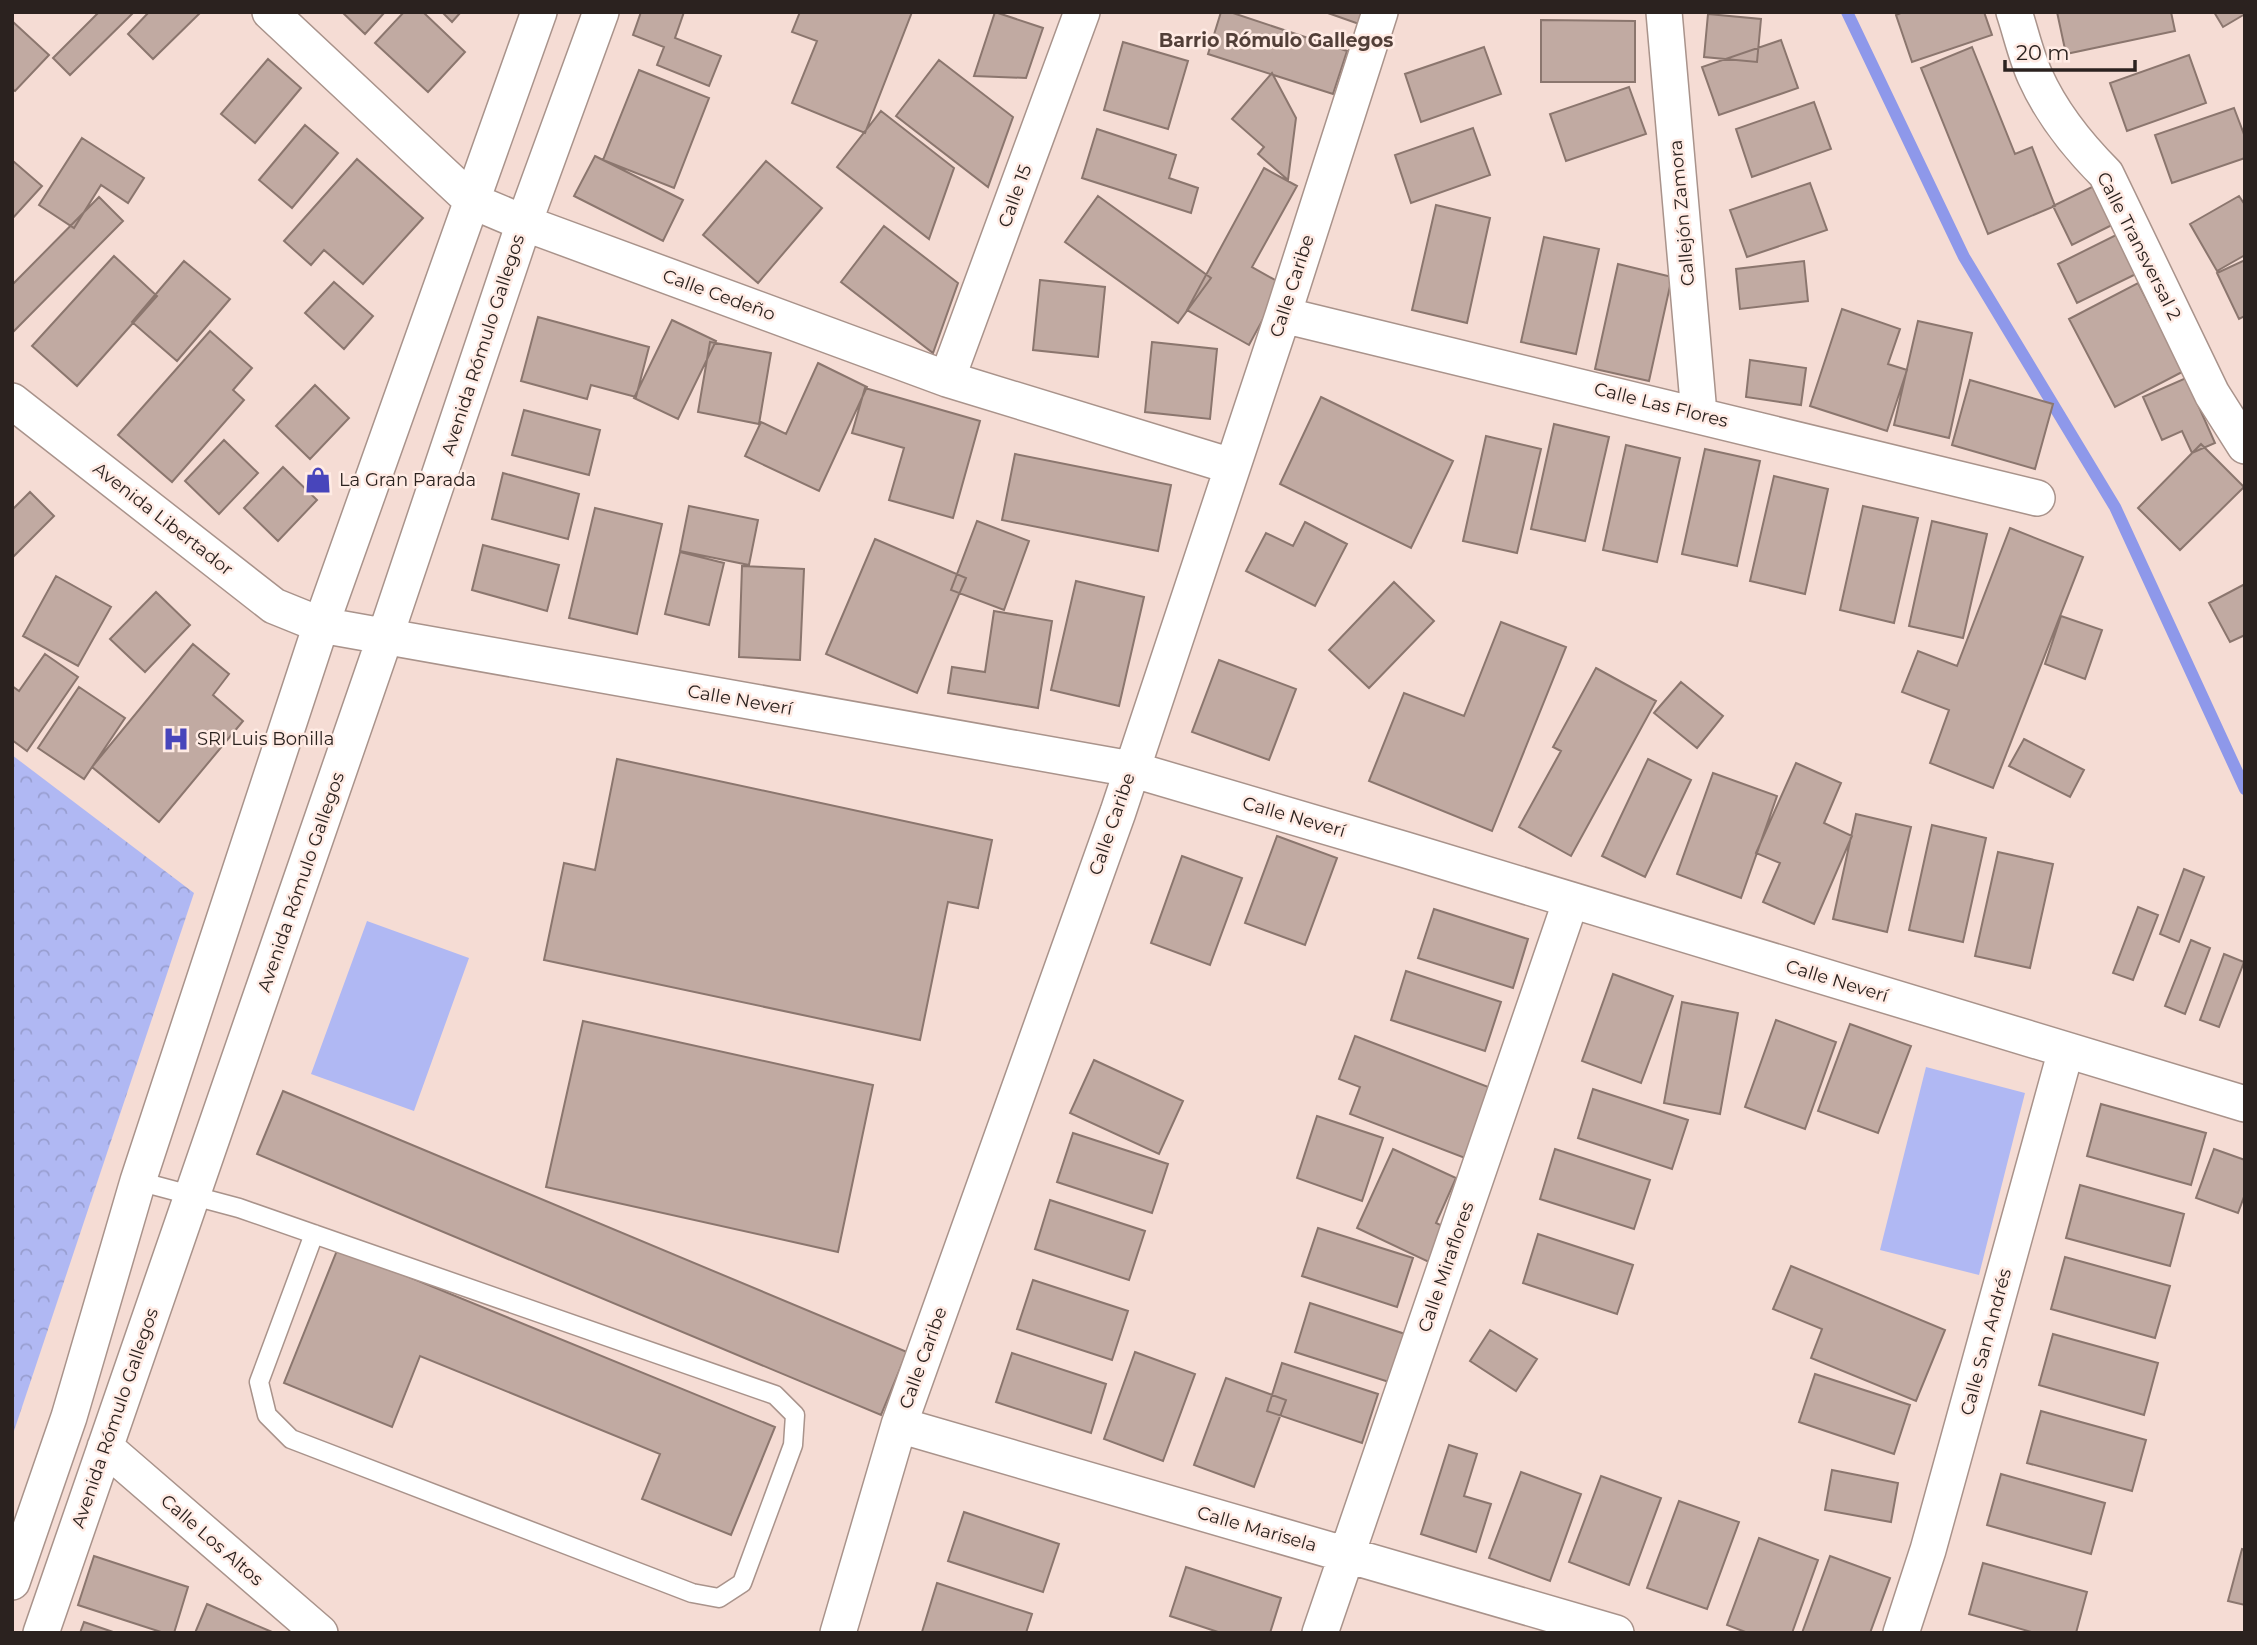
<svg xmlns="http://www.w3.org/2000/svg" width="2257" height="1645" font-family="Montserrat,sans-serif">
	<defs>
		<pattern id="park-crowns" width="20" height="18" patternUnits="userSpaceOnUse" patternTransform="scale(1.75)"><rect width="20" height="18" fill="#b0b8f3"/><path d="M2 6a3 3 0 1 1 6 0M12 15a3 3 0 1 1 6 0" fill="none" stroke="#989ed0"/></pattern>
	</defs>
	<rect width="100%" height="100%" fill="#f5dcd4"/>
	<path fill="#b0b8f3" d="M367 921 469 958 414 1111 311 1074Z
		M1926 1067 2025 1093 1979 1275 1880 1250Z"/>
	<path fill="url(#park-crowns)" d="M12 755 194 893 12 1437Z"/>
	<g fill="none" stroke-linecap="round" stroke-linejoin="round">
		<path stroke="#8e98ea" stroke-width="12" d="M1847 12 1964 257 2115 507 2245 789"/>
	</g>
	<path fill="#c1aaa2" stroke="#8b766e" stroke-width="2" d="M99 12H134L70 75 53 58Z
		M149 12H201L153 59 128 34Z
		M342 12H385L365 34Z
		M404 12H423L465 52 428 92 375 43Z
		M442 12H461L452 22Z
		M641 12H684L675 38 721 56 709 86 657 65 664 47 633 35Z
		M800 12H912L865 133 792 103 817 41 792 32Z
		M995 12 1043 28 1026 78 974 76Z
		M1221 12H1230L1347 51 1333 94 1208 54Z
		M1325 12H1363L1359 24Z
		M1903 12H1984L1992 35 1912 62 1896 15Z
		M2057 12H2171L2175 31 2066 54Z
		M2214 12H2245V14L2223 27Z
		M1708 14 1761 19 1757 62 1704 57Z
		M1541 20 1635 21V82H1541Z
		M12 21 49 55 15 91 12 89Z
		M1781 40 1798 88 1719 115 1702 67Z
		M1123 42 1188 61 1168 129 1104 110Z
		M1484 47 1501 94 1421 122 1405 74Z
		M1972 47 2015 154 2032 147 2055 206 1988 234 1921 68Z
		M2189 55 2206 103 2127 131 2110 83Z
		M268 59 301 88 255 143 221 114Z
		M939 60 1013 117 988 187 896 116Z
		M639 70 709 98 674 188 603 160Z
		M1272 73 1296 118 1288 180 1258 154 1264 147 1232 119Z
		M1629 87 1646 134 1566 161 1550 114Z
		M1814 102 1831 149 1752 177 1736 129Z
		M2234 108 2245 137V158L2172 183 2155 135Z
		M881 111 954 168 929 239 837 167Z
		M305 125 338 153 292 208 259 180Z
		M1473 128 1490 175 1411 203 1395 155Z
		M1097 129 1176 155 1169 178 1198 188 1191 213 1082 178Z
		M82 138 144 178 128 203 101 185 74 228 39 205Z
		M595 156 683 200 663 241 574 196Z
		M357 159 423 218 363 284 324 250 311 265 284 241Z
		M13 161 42 186 12 219V162Z
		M766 161 822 208 758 283 703 235Z
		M1264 168 1297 186 1252 267 1282 284 1249 345 1187 310Z
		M1810 183 1827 230 1747 257 1730 210Z
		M2094 186 2112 225 2072 245 2053 206Z
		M1098 196 1211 278 1178 323 1065 242Z
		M2239 196 2245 205V255L2217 271 2190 224Z
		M99 197 123 221 14 331 12 329V285Z
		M1436 205 1490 218 1467 323 1412 310Z
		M884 226 958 283 933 353 841 282Z
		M2118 234 2138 273 2077 303 2058 264Z
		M1544 237 1599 249 1576 354 1521 342Z
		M114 256 157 296 77 386 32 346Z
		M2245 260V316L2239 319 2217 273Z
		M184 261 230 299 177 361 132 322Z
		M1804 261 1808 301 1740 309 1736 269Z
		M1618 264 1672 277 1649 381 1595 369Z
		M1040 280 1105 287 1098 357 1033 350Z
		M334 282 373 316 344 349 305 313Z
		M2138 283 2184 371 2115 407 2069 319Z
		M1842 309 1900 329 1888 364 1907 370 1887 431 1810 406Z
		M538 317 649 347 636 397 591 385 587 399 521 381Z
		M672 320 716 341 678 419 634 398Z
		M1918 321 1972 333 1949 438 1894 425Z
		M210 331 252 368 233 390 244 400 172 482 118 435Z
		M710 342 771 353 759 424 698 412Z
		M1152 342 1217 349 1210 419 1145 412Z
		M1750 360 1806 368 1801 405 1746 397Z
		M818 363 867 387 819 491 745 456 761 422 786 434Z
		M2186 378 2215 443 2192 453 2182 431 2162 440 2143 397Z
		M1970 380 2053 404 2035 469 1952 445Z
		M315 385 349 418 310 459 276 426Z
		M865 388 980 421 953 518 889 500 904 448 852 433Z
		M1321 397 1453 461 1411 548 1280 484Z
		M524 410 600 430 589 475 512 455Z
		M1554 424 1609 437 1585 541 1531 529Z
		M1486 436 1541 449 1517 553 1463 541Z
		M224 440 258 473 219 514 185 481Z
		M2201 444 2244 487 2180 550 2138 508Z
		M1626 445 1680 458 1657 562 1603 550Z
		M1705 449 1760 461 1737 566 1682 554Z
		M1015 454 1171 485 1158 551 1002 520Z
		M283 467 317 500 278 541 244 508Z
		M503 473 579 494 568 539 492 519Z
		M1774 476 1828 489 1805 594 1750 581Z
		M30 492 54 516 12 558V510Z
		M689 506 758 520 749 565 680 551Z
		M1863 506 1918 518 1894 623 1840 610Z
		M595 508 662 524 637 634 569 618Z
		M977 521 1029 541 1004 610 951 590Z
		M1932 521 1987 534 1963 638 1909 626Z
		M1305 522 1347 544 1315 606 1246 571 1266 533 1293 546Z
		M2010 528 2083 557 1993 788 1930 763 1949 710 1902 692 1918 651 1957 666Z
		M875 539 966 578 917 693 826 654Z
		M483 545 559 565 547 611 472 590Z
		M680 552 724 563 709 625 665 614Z
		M742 566 804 569 800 660 739 657Z
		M56 576 111 607 78 666 23 636Z
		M1076 581 1144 597 1119 706 1051 690Z
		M1394 582 1434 621 1369 688 1329 650Z
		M2245 584V635L2230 642 2209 603Z
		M156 592 190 625 145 672 110 639Z
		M994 611 1052 621 1038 708 948 693 952 667 985 672Z
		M2061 616 2102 630 2085 679 2045 664Z
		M1501 622 1566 647 1492 831 1369 781 1404 693 1464 716Z
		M193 644 229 674 213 695 243 721 159 822 92 767Z
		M45 654 78 677 27 751 12 740V686L19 691Z
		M1219 660 1296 689 1269 760 1192 732Z
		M1596 668 1656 701 1571 856 1519 827 1561 751 1553 747Z
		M1681 682 1723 716 1697 748 1654 713Z
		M79 687 125 718 84 779 38 748Z
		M2024 739 2084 770 2070 797 2009 766Z
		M617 759 992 840 978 908 948 902 920 1040 544 960 564 863 595 870Z
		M1648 759 1691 780 1645 877 1602 856Z
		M1796 763 1841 783 1824 823 1852 836 1814 924 1763 902 1780 863 1756 853Z
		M1713 773 1777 796 1741 898 1677 874Z
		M1856 814 1911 827 1887 932 1833 919Z
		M1932 825 1986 838 1963 942 1909 930Z
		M1277 836 1337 858 1305 945 1245 923Z
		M1998 852 2053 864 2030 968 1975 956Z
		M1182 856 1242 878 1210 965 1151 943Z
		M2184 869 2204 877 2179 942 2160 934Z
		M2138 907 2158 915 2133 980 2113 973Z
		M1434 909 1528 939 1513 988 1418 958Z
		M2191 940 2210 948 2185 1014 2165 1006Z
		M2224 954 2244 962 2219 1027 2200 1020Z
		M1406 971 1501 1002 1485 1051 1391 1020Z
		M1613 974 1673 996 1641 1083 1582 1061Z
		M1682 1002 1738 1013 1720 1114 1664 1103Z
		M1776 1020 1836 1042 1805 1129 1745 1107Z
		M583 1021 873 1085 838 1252 546 1187Z
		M1850 1024 1911 1046 1878 1133 1818 1111Z
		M1355 1036 1491 1088 1465 1158 1350 1114 1360 1087 1339 1079Z
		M1094 1060 1183 1101 1159 1154 1070 1113Z
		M1593 1089 1688 1120 1672 1169 1578 1138Z
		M283 1091 907 1352 881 1415 257 1154Z
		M2101 1104 2206 1133 2191 1185 2087 1156Z
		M1317 1116 1383 1138 1362 1201 1297 1178Z
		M1073 1133 1168 1164 1152 1213 1057 1182Z
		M1393 1149 1456 1178 1436 1223 1447 1228 1431 1263 1357 1228Z
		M1555 1149 1650 1180 1634 1229 1540 1199Z
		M2214 1149 2245 1160V1194L2238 1213 2196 1198Z
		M2080 1185 2184 1214 2170 1266 2066 1238Z
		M1050 1200 1145 1231 1129 1280 1035 1249Z
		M1318 1228 1413 1258 1397 1307 1302 1276Z
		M1538 1234 1633 1265 1617 1314 1523 1283Z
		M338 1248 775 1427 731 1535 642 1499 660 1454 420 1356 392 1427 284 1383Z
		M2065 1257 2170 1286 2155 1338 2051 1309Z
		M1791 1266 1945 1330 1916 1401 1811 1358 1822 1329 1773 1309Z
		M1033 1280 1128 1311 1112 1360 1017 1329Z
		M1310 1303 1405 1334 1389 1382 1295 1352Z
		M1490 1330 1537 1359 1516 1391 1470 1361Z
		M2053 1334 2158 1363 2144 1415 2039 1385Z
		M1135 1352 1195 1374 1163 1461 1104 1439Z
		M1012 1353 1106 1384 1091 1433 996 1402Z
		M1282 1363 1378 1394 1362 1443 1267 1411Z
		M1815 1374 1910 1405 1894 1454 1799 1422Z
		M1226 1378 1286 1400 1254 1487 1194 1465Z
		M2041 1411 2146 1440 2132 1491 2027 1463Z
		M1449 1445 1477 1454 1464 1496 1491 1504 1476 1552 1421 1534Z
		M1832 1470 1898 1483 1891 1522 1825 1510Z
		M1521 1472 1581 1494 1550 1581 1489 1558Z
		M2001 1474 2105 1503 2091 1554 1987 1525Z
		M1601 1476 1661 1498 1629 1585 1569 1562Z
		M1679 1501 1739 1522 1707 1609 1647 1588Z
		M964 1512 1059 1544 1043 1592 948 1561Z
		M1759 1538 1818 1560 1792 1633H1748L1727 1625Z
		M2242 1549 2245 1550V1605L2228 1601Z
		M94 1556 188 1587 174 1633H164L78 1605Z
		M1830 1556 1890 1578 1870 1633H1802Z
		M1983 1563 2087 1592 2076 1633H2035L1969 1614Z
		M1186 1567 1281 1598 1270 1633H1221L1170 1616Z
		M937 1583 1032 1614 1026 1633 922 1632Z
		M207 1604 272 1632V1633H195Z
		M84 1622 116 1633H80Z"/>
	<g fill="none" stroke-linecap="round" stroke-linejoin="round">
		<g stroke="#a9938b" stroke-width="21">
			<path id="service" d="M138 1181 239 1208 775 1395 795 1415 793 1445 742 1583 719 1598 692 1593 291 1439 267 1415 259 1382 314 1234"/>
		</g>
		<g stroke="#a9938b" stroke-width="38">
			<path id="minor" d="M270 12 472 201 524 223 947 379 1231 466
				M1664 12 1699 414
				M2014 12C2021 33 2026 56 2035 76 2052 114 2077 145 2106 174L2212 394 2245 446
				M1283 315 2037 498
				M947 379 1082 12
				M12 401 274 606 321 625 1131 769 1406 850 2245 1104
				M899 1425 1616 1633
				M105 1447 320 1633
				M12 1582 69 1417 138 1181 321 625 539 12
				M41 1633 385 637 524 223 601 12
				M838 1633 899 1425 1118 812 1283 315 1380 12
				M1320 1633 1571 900
				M1901 1633 1928 1550 2066 1050"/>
		</g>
		<use href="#service" stroke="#fff" stroke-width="18"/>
		<use href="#minor" stroke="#fff" stroke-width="35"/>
	</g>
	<defs>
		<g id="shop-bare" transform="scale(2.1)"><path d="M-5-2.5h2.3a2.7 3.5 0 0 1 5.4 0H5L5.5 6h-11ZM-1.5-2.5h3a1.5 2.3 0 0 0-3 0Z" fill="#4845bb" stroke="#ffebe4" stroke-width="2.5" paint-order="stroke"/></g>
		<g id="hospital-bare" transform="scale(2.1)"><path d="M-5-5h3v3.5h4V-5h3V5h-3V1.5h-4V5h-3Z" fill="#4845bb" stroke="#ffebe4" stroke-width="2.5" paint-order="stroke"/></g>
	</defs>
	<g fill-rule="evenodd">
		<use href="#shop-bare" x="318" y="480"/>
		<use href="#hospital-bare" x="176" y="739"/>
	</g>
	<g text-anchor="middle" stroke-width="5" stroke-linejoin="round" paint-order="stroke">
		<g font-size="18" fill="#2b221f" stroke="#ffebe4">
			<text transform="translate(1015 196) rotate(-70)" y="6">Calle 15</text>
			<text transform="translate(1682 213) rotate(-95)" y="6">Callejón Zamora</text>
			<text transform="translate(2139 246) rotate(63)" y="6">Calle Transversal 2</text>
			<text transform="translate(1292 286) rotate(-72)" y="6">Calle Caribe</text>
			<text transform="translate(719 295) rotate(20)" y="6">Calle Cedeño</text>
			<text transform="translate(483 345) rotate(-72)" y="6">Avenida Rómulo Gallegos</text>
			<text transform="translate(1661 405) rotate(14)" y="6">Calle Las Flores</text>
			<text transform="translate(163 519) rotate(38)" y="6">Avenida Libertador</text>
			<text transform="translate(740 700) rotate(10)" y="6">Calle Neverí</text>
			<text transform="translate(1294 817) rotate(16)" y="6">Calle Neverí</text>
			<text transform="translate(1112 824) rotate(-71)" y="6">Calle Caribe</text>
			<text transform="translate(301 882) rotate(-71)" y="6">Avenida Rómulo Gallegos</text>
			<text transform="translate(1837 981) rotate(17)" y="6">Calle Neverí</text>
			<text transform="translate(1446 1267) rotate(-71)" y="6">Calle Miraflores</text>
			<text transform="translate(1986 1342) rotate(-75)" y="6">Calle San Andrés</text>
			<text transform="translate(923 1358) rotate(-70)" y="6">Calle Caribe</text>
			<text transform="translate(115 1418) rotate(-71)" y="6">Avenida Rómulo Gallegos</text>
			<text transform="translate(1257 1529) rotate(16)" y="6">Calle Marisela</text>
			<text transform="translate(212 1540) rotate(41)" y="6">Calle Los Altos</text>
		</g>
		<g font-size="18" fill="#2b221f" stroke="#ffebe4" text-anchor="start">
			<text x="339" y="486">La Gran Parada</text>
			<text x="197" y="745">SRI Luis Bonilla</text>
		</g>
		<g font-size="19" font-weight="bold" fill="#523f38" stroke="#ffebe4">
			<text x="1276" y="47">Barrio Rómulo Gallegos</text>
		</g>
	</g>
	<rect width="2257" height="1645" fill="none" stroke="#2b221f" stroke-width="28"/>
	<path d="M2005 60v10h130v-10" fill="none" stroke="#2b221f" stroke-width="3.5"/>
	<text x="2016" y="60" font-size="21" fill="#2b221f" stroke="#ffebe4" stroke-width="5" paint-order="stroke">20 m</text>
</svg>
